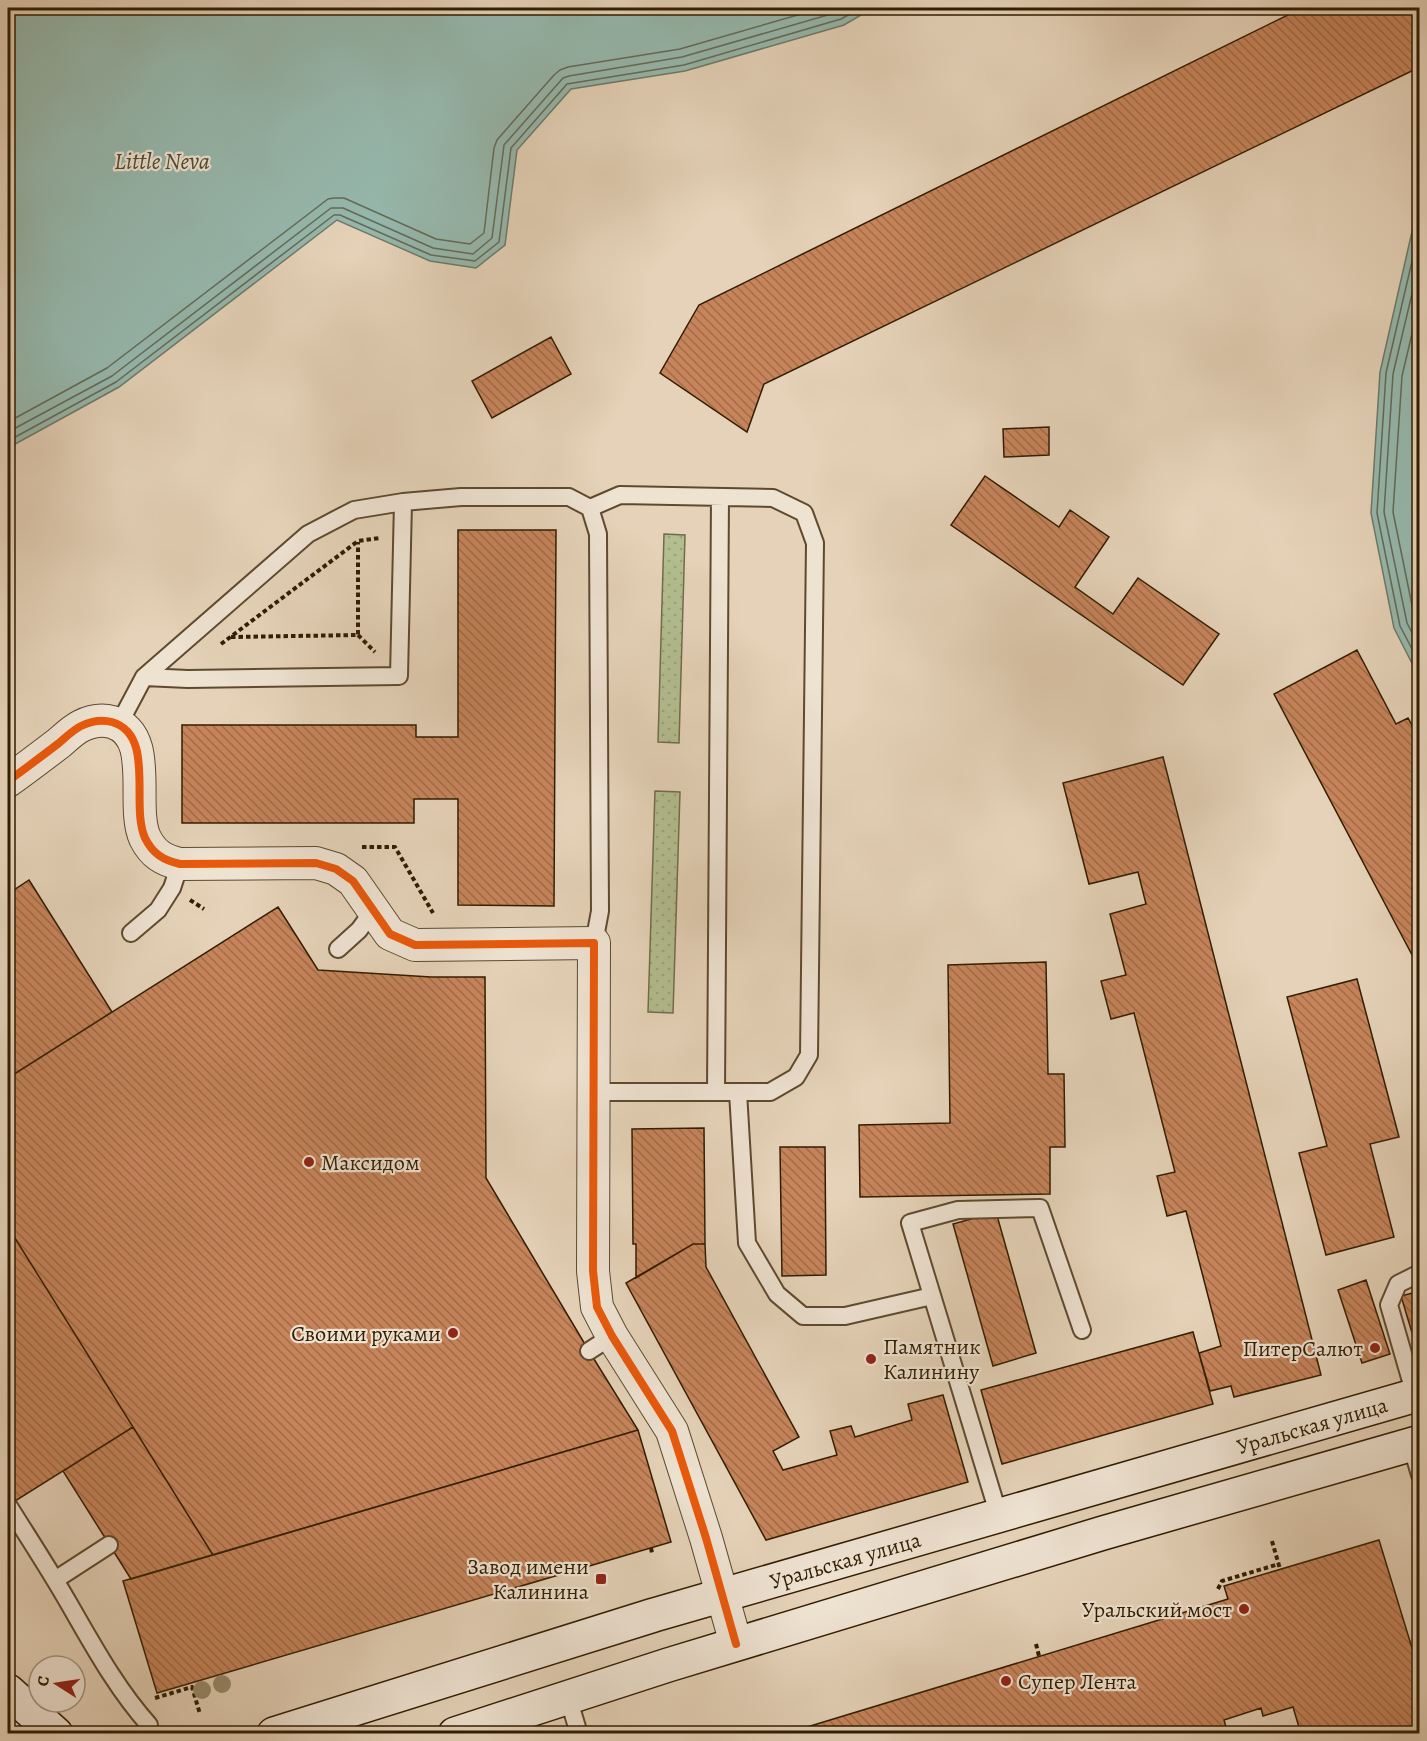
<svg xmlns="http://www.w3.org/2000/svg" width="1427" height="1741" font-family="Alegreya,serif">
	<defs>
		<pattern id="grass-dots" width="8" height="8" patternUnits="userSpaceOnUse" patternTransform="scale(1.5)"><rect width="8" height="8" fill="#b2bd90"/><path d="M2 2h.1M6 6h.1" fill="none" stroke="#9aa27a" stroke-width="1.8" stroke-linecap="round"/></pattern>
		<pattern id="building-back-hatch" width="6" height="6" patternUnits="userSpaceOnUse" patternTransform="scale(1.5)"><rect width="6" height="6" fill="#c7845b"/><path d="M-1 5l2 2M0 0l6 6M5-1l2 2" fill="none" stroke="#a26b49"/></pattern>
	</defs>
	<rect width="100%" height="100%" fill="#e5d2b8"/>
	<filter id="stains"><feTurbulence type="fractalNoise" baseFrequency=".00333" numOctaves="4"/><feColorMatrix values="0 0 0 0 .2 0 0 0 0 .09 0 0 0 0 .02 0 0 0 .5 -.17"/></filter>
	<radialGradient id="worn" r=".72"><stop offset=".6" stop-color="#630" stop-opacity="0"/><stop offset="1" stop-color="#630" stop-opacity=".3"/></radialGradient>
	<path fill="url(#grass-dots)" stroke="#726d48" stroke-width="1.5" d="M664 534 685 535 679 743 658 742Z
		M655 791 680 792 673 1013 648 1012Z"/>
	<path fill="#96b8ad" stroke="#6e7a68" stroke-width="1.5" d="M8 8H873L844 25 685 71 571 89 517 150 505 245 476 268 430 261 337 220 119 387 8 448Z
		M1419 201V677L1394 628 1371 513 1380 372Z"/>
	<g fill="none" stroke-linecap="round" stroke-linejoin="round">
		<path stroke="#646a57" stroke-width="1.5" d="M1420 227 1386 373 1377 513 1400 626 1420 664
			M1420 260 1393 374 1384 512 1407 623 1420 648
			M1420 300 1402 376 1393 512 1415 620 1420 628
			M8 422 107 368 328 199 334 198H344L436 239 470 244 484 233 494 148 497 140 554 75 560 70 568 67 680 49 822 8
			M8 432 112 376 331 208H343L433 248 473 254 492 238 504 145 563 78 569 76 682 57 838 12 846 8
			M8 441 116 382 334 215H340L431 255 475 261 499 242 511 148 567 84 684 65 841 19 861 8"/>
	</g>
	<path fill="url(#building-back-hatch)" stroke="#311d01" stroke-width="1.5" d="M1302 8H1417L1420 13V67L764 384 747 432 660 373 699 305Z
		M551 337 571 374 492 418 472 381Z
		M1049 427V455L1004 457 1003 429Z
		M985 476 1059 527 1070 510 1109 537 1075 587 1113 614 1138 578 1219 634 1183 685 951 525Z
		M458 530H556L554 906 458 905V799H414V823H182V725H416V737H458Z
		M1357 650 1396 724 1408 718 1420 740V970L1274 694Z
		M1163 757 1321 1375 1234 1397 1231 1386 1210 1391 1199 1353 1221 1346 1186 1211 1167 1216 1157 1176 1175 1172 1134 1013 1111 1019 1101 981 1126 975 1110 914 1146 904 1138 872 1089 884 1063 783Z
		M29 880 112 1012 8 1078V894Z
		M278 907 318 970 431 977H485L486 1178 589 1351 638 1430 213 1555 8 1227V1078Z
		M1046 962 1048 1074H1064L1065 1147H1050V1194L860 1197 859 1125 950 1123 948 965Z
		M1357 979 1399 1137 1370 1144 1394 1237 1326 1255 1299 1153 1327 1146 1287 997Z
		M704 1128 705 1244H693L636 1278V1244H633L632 1129Z
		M780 1147H825L826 1275 782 1276Z
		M996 1212 1036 1353 993 1366 953 1224Z
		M8 1227 133 1427 12 1503 8 1495Z
		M693 1244H705L706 1267 799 1437 773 1451 783 1470 837 1455 830 1431 851 1426 855 1437 912 1420 908 1404 943 1395 968 1482 766 1540 626 1283Z
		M1366 1280 1390 1354 1362 1363 1338 1290Z
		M1420 1291V1334L1413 1336 1401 1296Z
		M1193 1332 1213 1404 1002 1464 981 1390Z
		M133 1427 213 1555 131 1579 63 1471Z
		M638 1430 671 1542 157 1693 123 1581Z
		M1379 1540 1420 1674V1729L1405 1734H1301L1293 1707 1263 1716 1261 1708 1224 1720 1226 1727 1205 1734H1193L1192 1729 1178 1734H784L1228 1599 1224 1586Z"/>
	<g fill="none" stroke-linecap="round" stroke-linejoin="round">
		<g stroke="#5e4a2f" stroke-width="20">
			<path id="service" d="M590 508 620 495 773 498 804 513 815 543 809 1055 796 1077 770 1092H593
				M144 677 188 679 399 676 403 502
				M119 724 144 677 308 534 354 510 403 502 461 497H569L590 508 598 534 600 911 594 943
				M131 933 158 910 172 888 180 864
				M338 949 359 930 373 911
				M716 1092 720 497
				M738 1092 747 1243 777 1294 803 1316H845L932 1296
				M589 1351 612 1336
				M1415 1395 1389 1305 1398 1284 1420 1273
				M1411 1444 1420 1475
				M8 1505C28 1537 49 1569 68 1602 93 1645 116 1688 149 1725
				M999 1516 910 1223 958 1210 1040 1208 1082 1330
				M55 1580 109 1545
				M568 1697 579 1734"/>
		</g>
		<g stroke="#5e4a2f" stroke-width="34">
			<path id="minor" d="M8 781C25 769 42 756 59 743 66 737 73 730 81 726 91 721 101 719 112 722 156 735 130 805 145 838 153 854 163 860 180 864L316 863 336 869 353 881 390 934 415 945 594 943 593 1271 597 1307 612 1336 672 1431 706 1538 736 1644"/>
		</g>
		<g stroke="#311d01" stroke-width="36">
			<g id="secondary">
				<path d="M8 1691 56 1734"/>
				<path id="s1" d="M274 1734 654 1615 1420 1394"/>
				<path d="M455 1734 668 1665 1103 1533 1420 1442"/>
			</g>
		</g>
		<path stroke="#311d01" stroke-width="4" stroke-dasharray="4.5 3" stroke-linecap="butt" d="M358 635 375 652
			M231 637 358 635V542
			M221 644 358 541 380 538
			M362 847H395L433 913
			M190 900 204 909
			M1272 1541 1280 1569
			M651 1548 652 1553
			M1218 1589 1222 1581 1279 1564
			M1036 1644 1039 1656
			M155 1698 192 1687 200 1714"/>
		<use href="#service" stroke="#eee2d1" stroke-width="16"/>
		<use href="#minor" stroke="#eee2d1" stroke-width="32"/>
		<use href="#secondary" stroke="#eee2d1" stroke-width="33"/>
		<g stroke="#eee2d1" stroke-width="11">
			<path id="cycleway" d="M8 781C25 769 42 756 59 743 66 737 73 730 81 726 91 721 101 719 112 722 156 735 130 805 145 838 153 854 163 860 180 864L316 863 336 869 353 881 390 934 415 945 594 943 593 1271 597 1307 612 1336 672 1431 706 1538 736 1644"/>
		</g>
		<use href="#cycleway" stroke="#e8590c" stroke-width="8"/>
	</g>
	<g fill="#97896b">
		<circle cx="222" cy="1684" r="9"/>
		<circle cx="202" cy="1690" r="9"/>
	</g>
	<g fill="#8f2418" stroke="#eee2d1" stroke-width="2">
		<circle cx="309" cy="1162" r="6"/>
		<circle cx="453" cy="1333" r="6"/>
		<circle cx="1375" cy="1348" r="6"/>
		<circle cx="871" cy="1359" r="6"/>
		<rect x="595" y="1573" width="12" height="12" rx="3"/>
		<circle cx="1244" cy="1609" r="6"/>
		<circle cx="1006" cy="1681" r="6"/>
	</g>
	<g text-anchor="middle" stroke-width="4.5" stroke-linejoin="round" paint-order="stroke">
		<g font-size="22" fill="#311d01" stroke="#eee2d1" text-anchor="end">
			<text x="321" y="1170" text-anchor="start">Максидом</text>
			<text x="441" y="1341">Своими руками</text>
			<text x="883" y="1354" text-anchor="start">Памятник<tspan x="883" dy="25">Калинину</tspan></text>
			<text x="1363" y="1356">ПитерСалют</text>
			<text x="589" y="1574">Завод имени<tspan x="589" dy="25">Калинина</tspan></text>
			<text x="1232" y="1617">Уральский мост</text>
			<text x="1018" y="1689" text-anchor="start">Супер Лента</text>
		</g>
		<g font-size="22" fill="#311d01" stroke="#eee2d1">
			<text dy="8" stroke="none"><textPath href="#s1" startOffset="1083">Уральская улица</textPath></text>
			<text dy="8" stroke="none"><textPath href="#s1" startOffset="597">Уральская улица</textPath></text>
		</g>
		<g font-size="24" font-style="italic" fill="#4f4c35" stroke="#eee2d1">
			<text x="162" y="169">Little Neva</text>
		</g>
	</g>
	<rect width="1427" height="1741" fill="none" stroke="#e5d2b8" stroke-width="30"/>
	<rect x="9" y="9" width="1409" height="1723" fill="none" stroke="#311d01" stroke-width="3"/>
	<rect x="15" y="15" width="1397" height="1711" fill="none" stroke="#311d01" stroke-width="1.5"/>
	<g transform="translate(57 1684) rotate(282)"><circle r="28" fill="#eee2d1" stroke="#a2937e" stroke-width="1.5"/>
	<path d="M0-4.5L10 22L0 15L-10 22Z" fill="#8f2418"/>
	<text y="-9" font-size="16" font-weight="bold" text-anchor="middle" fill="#311d01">С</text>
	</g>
	<rect width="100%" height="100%" filter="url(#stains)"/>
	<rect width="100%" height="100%" fill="url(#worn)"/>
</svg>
